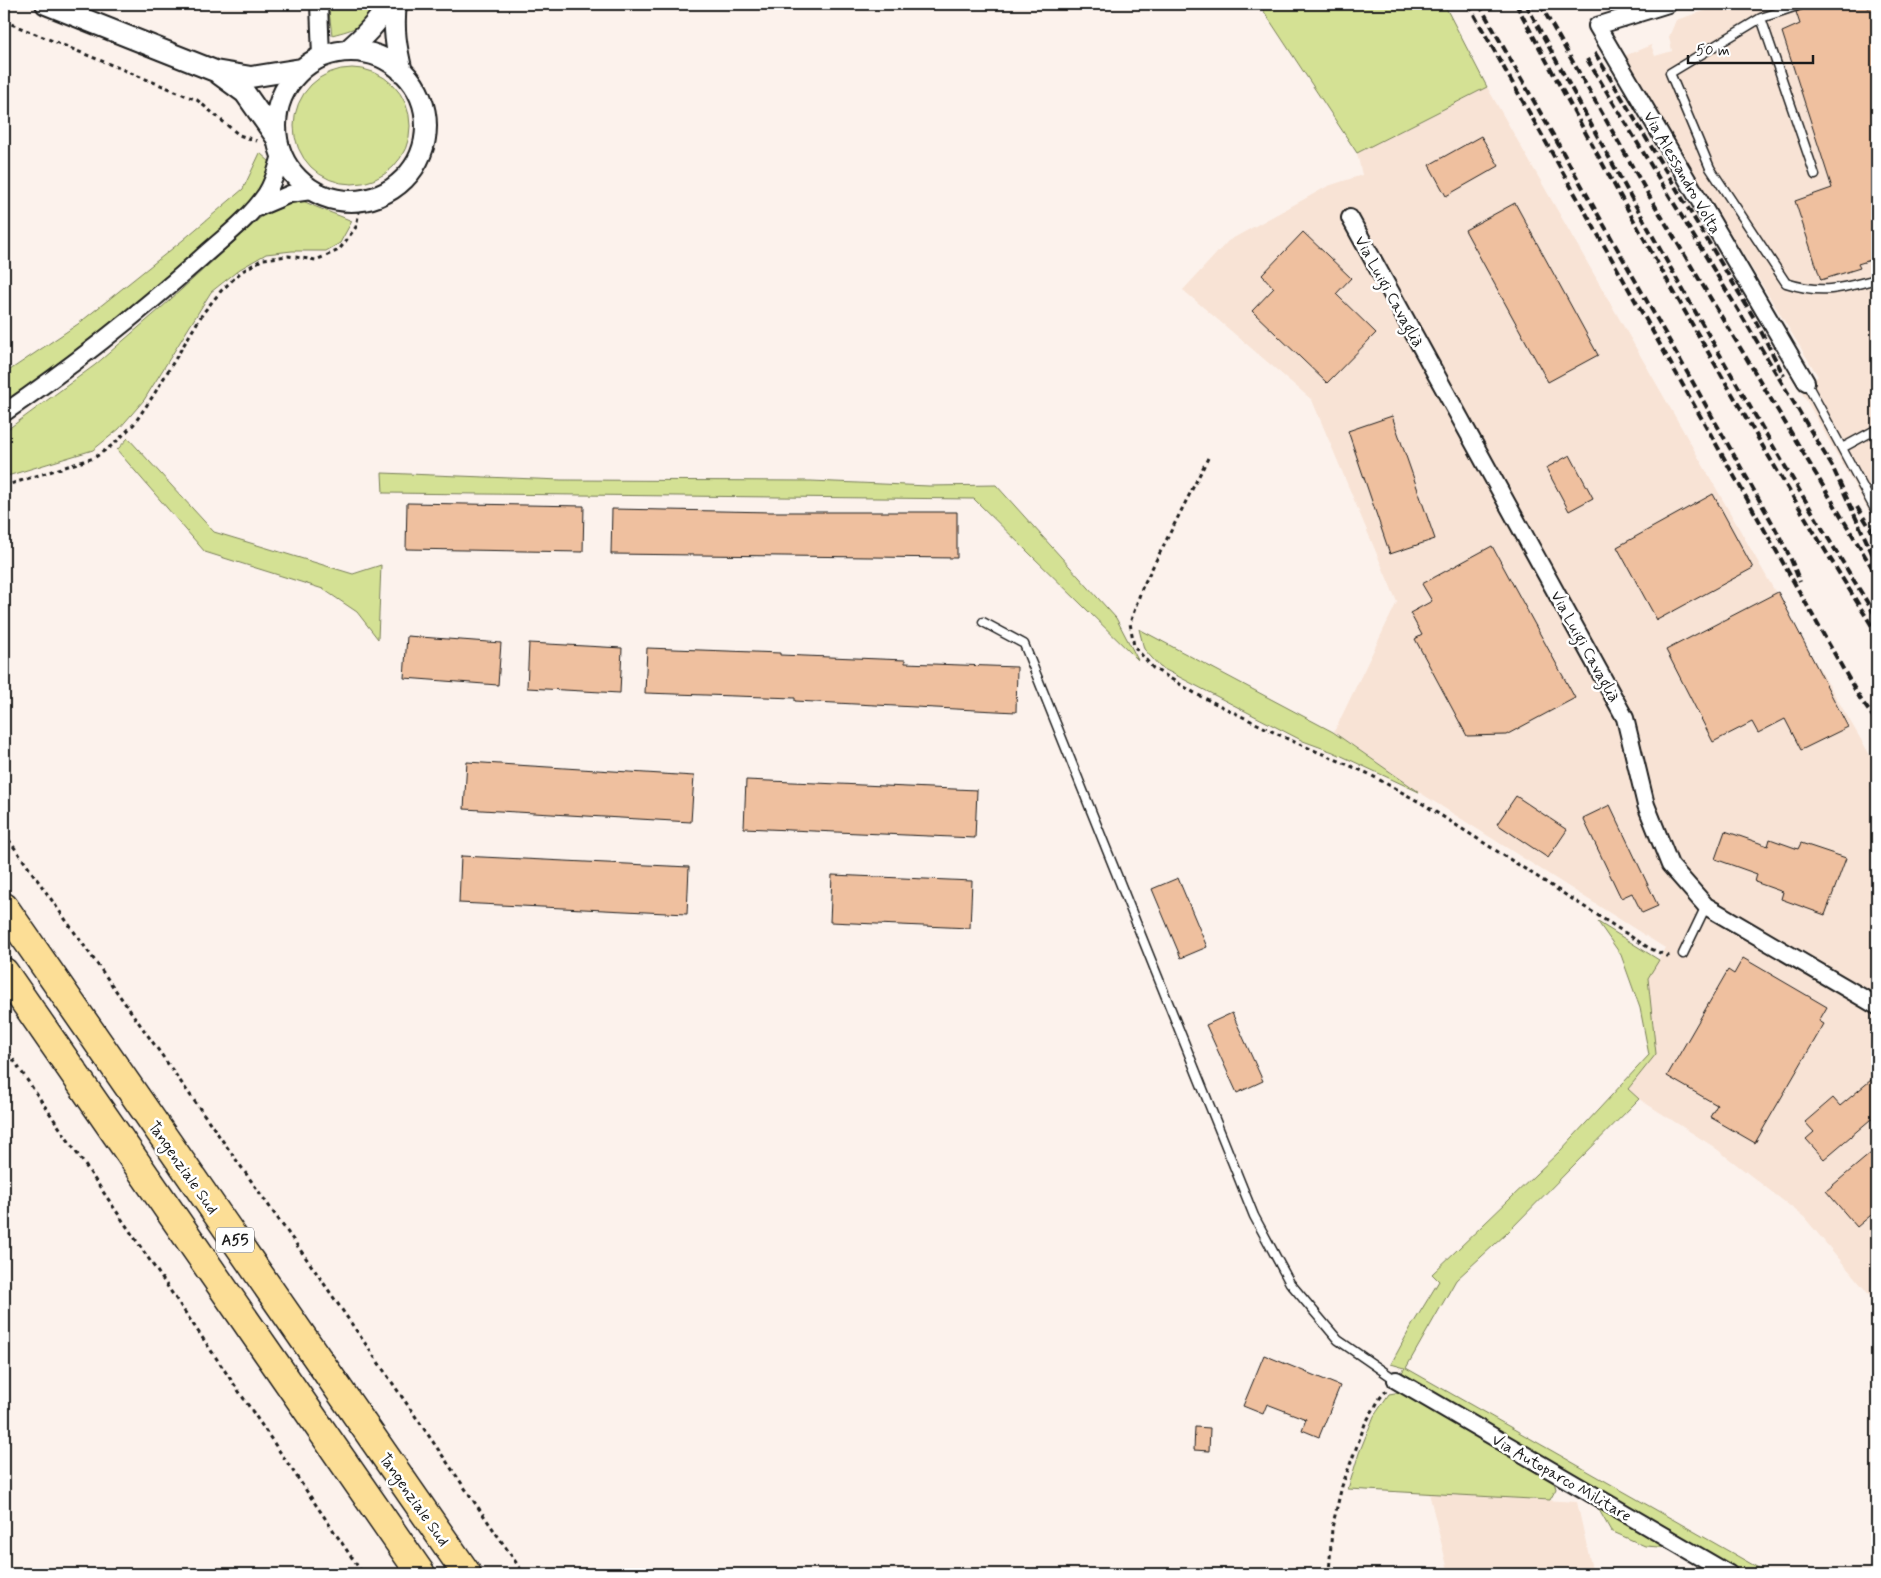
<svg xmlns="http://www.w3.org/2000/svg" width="1881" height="1578" font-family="Mynerve,sans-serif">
	<rect width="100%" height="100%" fill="#fcf2ec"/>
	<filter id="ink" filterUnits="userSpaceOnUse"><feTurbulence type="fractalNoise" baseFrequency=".02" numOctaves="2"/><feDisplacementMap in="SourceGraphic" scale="10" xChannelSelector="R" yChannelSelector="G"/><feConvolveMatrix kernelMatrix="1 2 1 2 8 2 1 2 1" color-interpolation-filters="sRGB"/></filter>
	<g filter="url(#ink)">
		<path fill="#f8e3d5" d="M1726 4H1877V525L1801 391 1818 376 1622 57 1651 45 1655 56 1672 51 1669 37 1676 20Z
			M1487 87 1809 651 1877 767V1304L1804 1217 1714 1147 1639 1099 1628 1089 1656 1054 1648 978 1665 948 1419 792 1334 732 1397 602 1312 400 1183 290 1228 241 1328 186 1362 175 1357 153Z
			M1429 1493 1577 1502 1593 1574H1449Z"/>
		<path fill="#d4e194" stroke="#787e58" d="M328 4H376C365 27 355 29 332 35Z
			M1259 4H1444L1487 87 1357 153Z
			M294 126a58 58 0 1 1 116 0a58 58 0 1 1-116 0Z
			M260 153 270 162V176L256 198 116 325 4 406V374L78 324 183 240 243 189Z
			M303 201C319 209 336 214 352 221L340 243 326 251H292L266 254 240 269 211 292 144 400 119 429 93 450 4 477V432L95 365 160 309 260 218 284 202Z
			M128 438 214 532 353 574 381 565 378 639 357 612 323 589 205 552 117 450Z
			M382 473 561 480 811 481 929 486 996 485 1116 618 1138 660 974 499 383 493Z
			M1139 629 1333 732 1419 792 1333 752 1303 741 1160 667 1144 649Z
			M1598 922 1659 960 1648 978 1656 1054 1628 1089 1639 1099 1506 1234 1456 1280 1406 1368 1769 1574H1746L1400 1375 1405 1368 1391 1364 1411 1327 1439 1281 1432 1274 1561 1150 1649 1055 1640 1008 1621 955Z
			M1407 1391 1553 1478 1556 1489 1550 1500 1348 1489 1359 1453 1374 1416 1389 1394Z
			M1594 1501 1673 1548 1645 1546 1611 1531Z"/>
		<path fill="#efc09f" stroke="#1c1c1c" d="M1808 4H1867L1868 8 1877 5V258L1858 264 1860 268 1821 280 1795 201 1832 188 1782 32 1800 24 1796 12 1807 8Z
			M1481 136 1499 166 1446 196 1429 165Z
			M1515 203 1598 355 1548 382 1465 230Z
			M1303 232 1351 278 1336 294 1376 333 1327 383 1252 311 1274 288 1262 275Z
			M1392 416 1435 539 1390 554 1348 431Z
			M1570 455 1593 498 1569 511 1546 468Z
			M1713 494 1753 568 1657 620 1617 547Z
			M407 503 584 506 583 552 406 549Z
			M612 509 772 512H957V558L611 554Z
			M1492 546 1575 698 1506 735 1467 736 1415 639 1422 635 1410 613 1432 601 1422 584Z
			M1778 592 1848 727 1801 750 1785 719 1758 733 1752 722 1713 742 1666 650Z
			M407 636 501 643 498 685 404 678Z
			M529 643 622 648 620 693 527 688Z
			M647 648 780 653V655L905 660V663L1017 667 1016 712 795 701V698L645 693Z
			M467 762 694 776 691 822 464 809Z
			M746 780 977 790 975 838 744 828Z
			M1516 796 1567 830 1548 858 1497 824Z
			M1610 805 1658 906 1642 913 1632 893 1621 898 1583 818Z
			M1725 831 1768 846 1770 839 1798 849 1801 843 1846 858 1825 915 1781 899 1783 892 1755 882 1757 874 1715 859Z
			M461 856 689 867 687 914 459 903Z
			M832 875 972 881 970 928 830 922Z
			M1178 878 1207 947 1181 958 1152 889Z
			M1743 958 1827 1007 1819 1021 1824 1024 1755 1143 1710 1117 1717 1105 1667 1076 1728 970 1734 974Z
			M1232 1013 1263 1081 1237 1093 1206 1025Z
			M1877 1075V1114L1824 1159 1806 1139 1814 1132 1805 1122 1833 1098 1840 1106Z
			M1877 1148V1210L1857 1227 1826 1191Z
			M1264 1355 1340 1386 1319 1437 1302 1430 1306 1419 1267 1404 1263 1414 1243 1406Z
			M1195 1427 1210 1428 1209 1451 1194 1450Z"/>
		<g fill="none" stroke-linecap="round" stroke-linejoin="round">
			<g stroke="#1c1c1c" stroke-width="11">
				<path id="service" d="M1803 4 1761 18 1815 175
					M1761 18 1670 73 1710 168 1786 283C1823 295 1841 288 1877 279
					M1806 382 1877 513
					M1842 448 1877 429
					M983 622 1024 644 1254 1216 1290 1283 1338 1340 1396 1380
					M1683 954 1706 906"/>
			</g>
			<g stroke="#1c1c1c" stroke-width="20">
				<path id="minor" d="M319 4 321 57
					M1668 4 1597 26 1806 382
					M257 208 290 194 311 191
					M1350 218 1625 718 1646 805 1670 865 1706 906 1877 1006
					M4 413C73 366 138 314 201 258 223 238 249 219 266 194 274 182 277 169 281 155
					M1396 1380 1729 1574"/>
			</g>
			<g stroke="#1c1c1c" stroke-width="24">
				<path id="tertiary" d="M46 4 215 71 251 77 301 69
					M396 4C393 29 396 47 402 72
					M347 51C363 37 378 23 388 4
					M276 126a75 75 0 1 1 150 0a75 75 0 1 1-150 0Z
					M219 74 245 93 276 137"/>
			</g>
			<g stroke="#1c1c1c" stroke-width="31">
				<path id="motorway" d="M4 907 467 1574
					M4 972 421 1574"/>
			</g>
			<path stroke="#1c1c1c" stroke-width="3" stroke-dasharray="4 4" stroke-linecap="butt" d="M4 21 197 100 239 135 257 141
				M1208 458 1142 588 1130 623 1134 646 1153 668 1198 695 1290 740 1367 773 1423 804 1649 948 1667 956 1673 955
				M4 486 94 458 114 444 134 424 153 396 203 313 221 291 241 272 263 259 288 256 316 260 339 250 356 227 361 201
				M4 833 318 1275 524 1574
				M4 1046 363 1574
				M1329 1574 1332 1528 1342 1486 1365 1424 1380 1398 1386 1391"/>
			<use href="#service" stroke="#fff" stroke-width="8"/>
			<use href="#minor" stroke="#fff" stroke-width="16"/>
			<use href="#tertiary" stroke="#fff" stroke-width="20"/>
			<use href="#motorway" stroke="#fcde96" stroke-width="28"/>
			<path stroke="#1c1c1c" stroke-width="4" stroke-dasharray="8 4" stroke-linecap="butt" d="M1468 4 1826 639 1861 700 1877 722
				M1479 4 1774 526 1790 557 1800 582
				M1516 4C1630 217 1748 429 1877 634
				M1526 4C1637 212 1753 418 1877 618
				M1540 4 1648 194 1877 576
				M1595 53 1754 318 1784 376
				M1587 59 1832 466 1877 564
				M1857 507 1877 539"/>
		</g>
	</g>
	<g text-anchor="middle" stroke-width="5" stroke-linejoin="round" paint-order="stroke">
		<rect fill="#fff" stroke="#606060" stroke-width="1" x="216" y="1227.5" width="38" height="25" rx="4"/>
		<g font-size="15" font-weight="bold" fill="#1c1c1c">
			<text x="235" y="1245">A55</text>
		</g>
		<g font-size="16" fill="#1c1c1c" stroke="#fff">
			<text transform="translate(1683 172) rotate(60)" y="6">Via Alessandro Volta</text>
			<text transform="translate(1390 291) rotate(61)" y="6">Via Luigi Cavaglià</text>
			<text transform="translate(1586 646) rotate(61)" y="6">Via Luigi Cavaglià</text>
			<text transform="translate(184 1167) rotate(55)" y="6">Tangenziale Sud</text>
			<text transform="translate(1562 1477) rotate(30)" y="6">Via Autoparco Militare</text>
			<text transform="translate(415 1499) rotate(55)" y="6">Tangenziale Sud</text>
		</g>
	</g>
	<rect width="1881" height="1578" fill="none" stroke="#fff" stroke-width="20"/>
	<rect x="10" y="10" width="1861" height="1558" fill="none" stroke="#1c1c1c" stroke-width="2" filter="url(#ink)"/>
	<path d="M1688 55v8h125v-8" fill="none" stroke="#1c1c1c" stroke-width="2.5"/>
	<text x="1696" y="55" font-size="15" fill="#1c1c1c" stroke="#ffffff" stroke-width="4" paint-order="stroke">50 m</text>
</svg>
